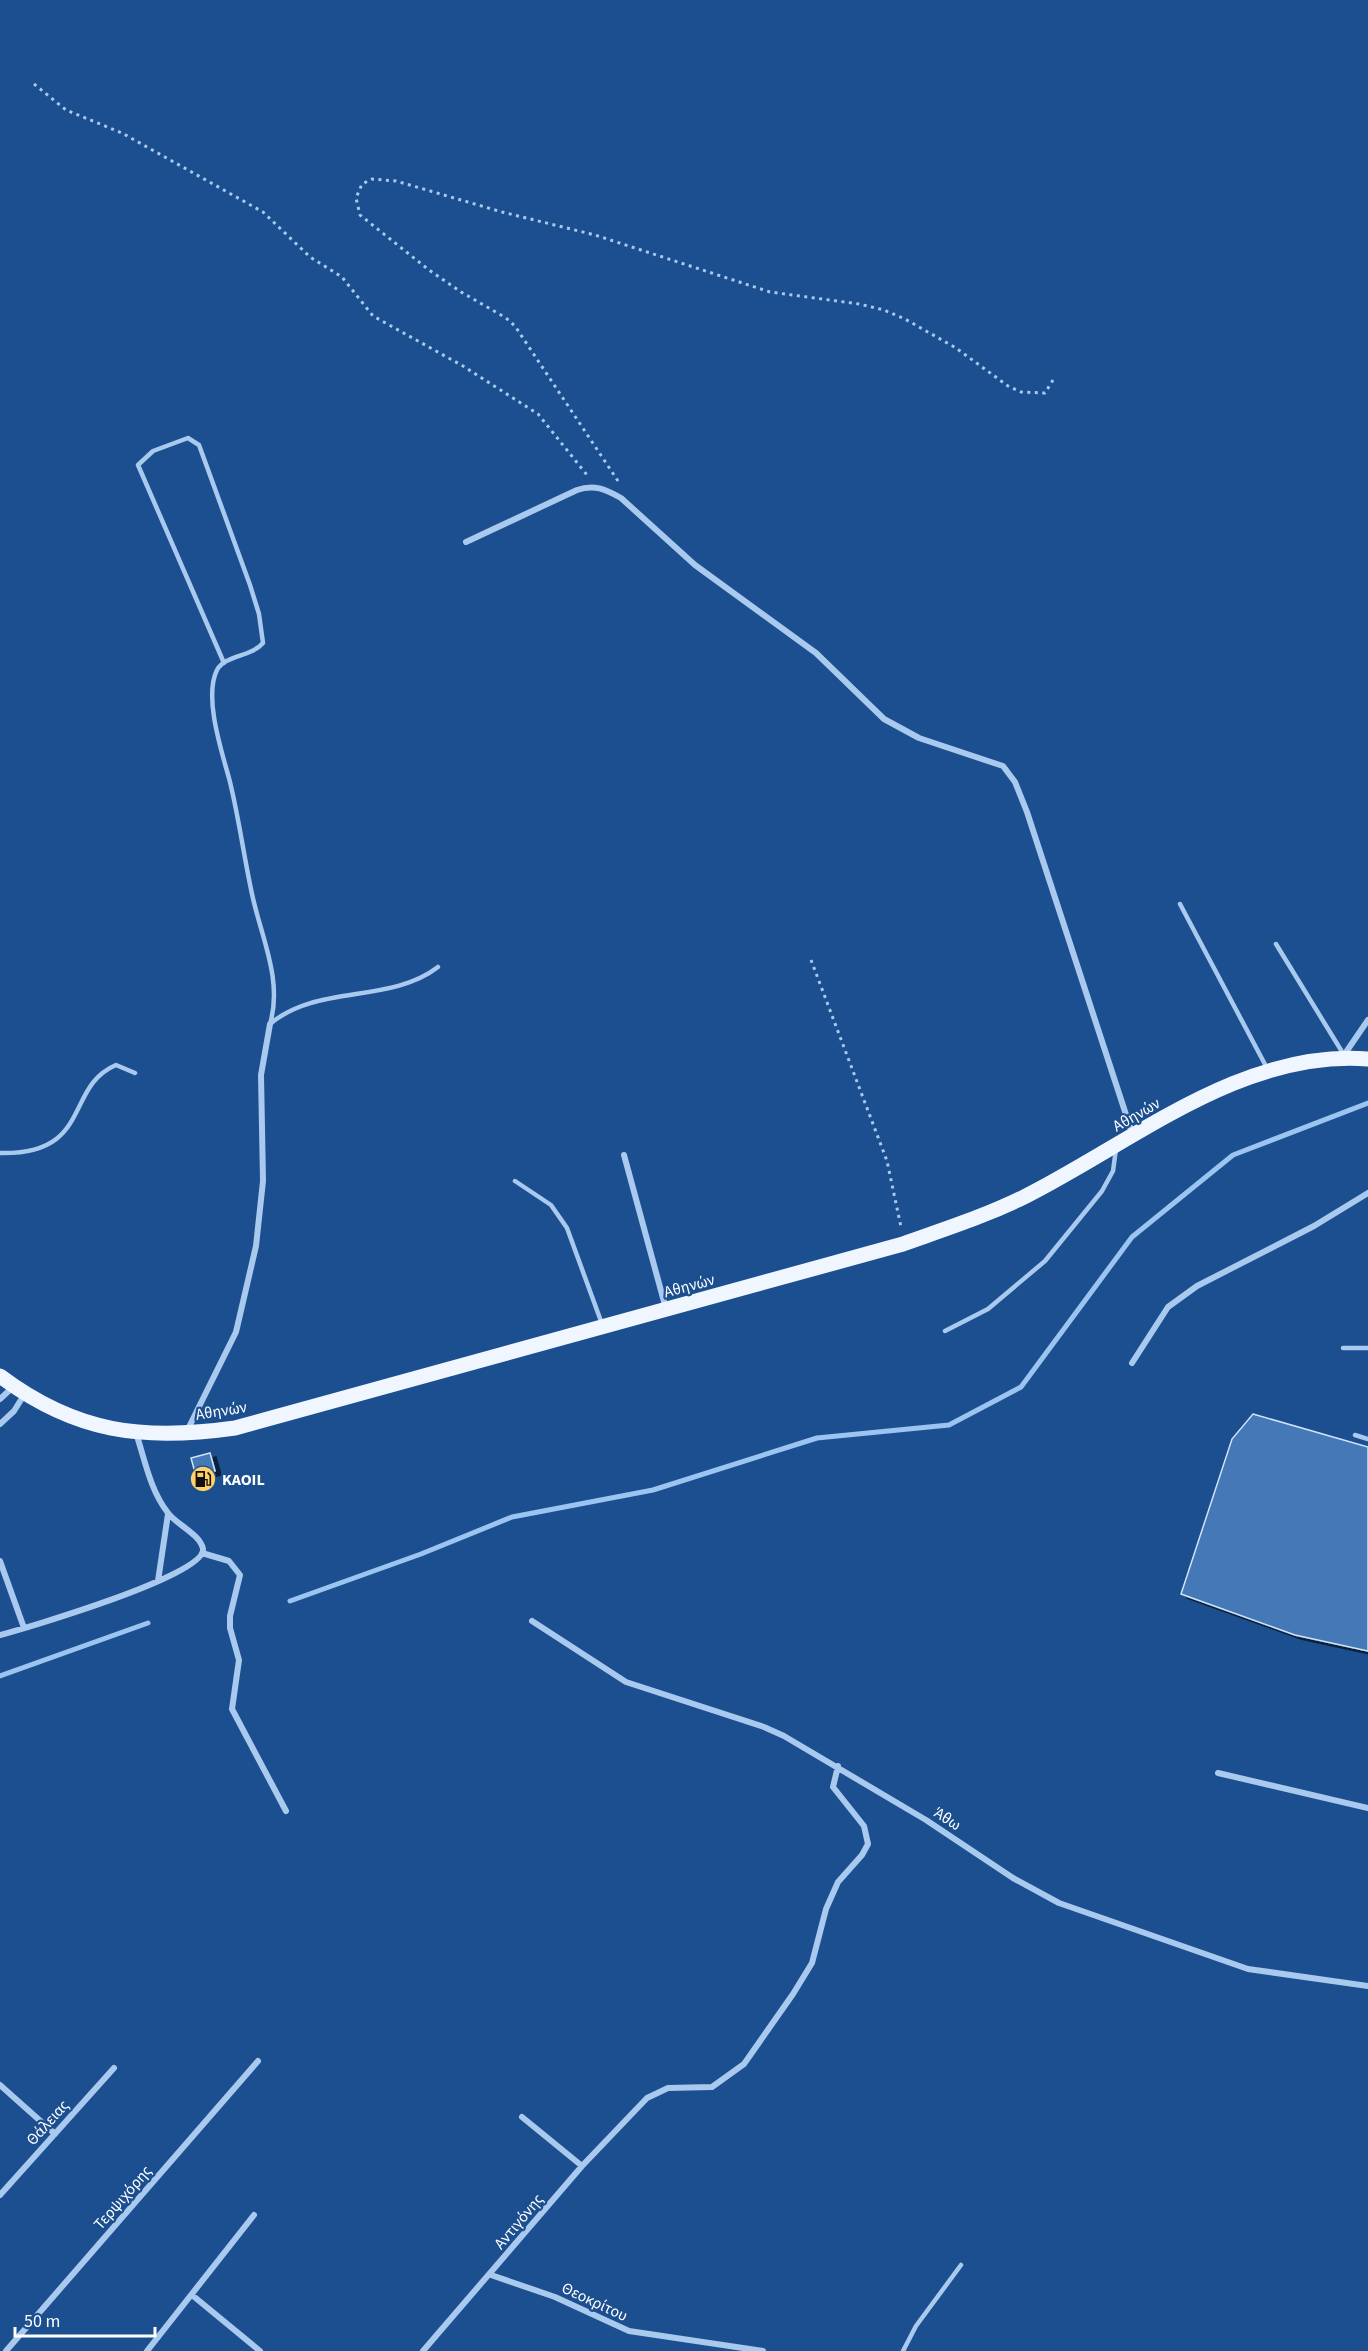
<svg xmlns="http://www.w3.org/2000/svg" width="1368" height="2351" font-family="'Source Sans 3',sans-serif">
	<defs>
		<filter id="shadow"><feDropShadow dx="6" dy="4" stdDeviation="0" flood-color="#0009"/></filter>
	</defs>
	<rect width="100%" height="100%" fill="#1b4f8f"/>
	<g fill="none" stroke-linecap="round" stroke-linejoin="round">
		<path stroke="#9cc4f0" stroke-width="5" d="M290 1601 421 1554 512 1517 653 1490 817 1438 949 1425 1021 1387 1132 1237 1233 1155 1368 1103
			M0 1676 148 1623"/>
	</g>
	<path fill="#4478b7" stroke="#cfe3fa" stroke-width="1.5" filter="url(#shadow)" d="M1253 1414 1368 1447V1651L1295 1635 1181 1594 1232 1439Z
		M210 1453 215 1471 196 1476 191 1458Z"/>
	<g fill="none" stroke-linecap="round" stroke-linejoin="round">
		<path stroke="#a9c9ee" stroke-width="3" stroke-dasharray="3 4.5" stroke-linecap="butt" d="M34 84 66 110 122 133 263 212 310 257 342 277 373 316 463 366 538 414 587 475
			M618 481 515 326 506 318 461 292 429 270 360 215 356 198 362 184 372 179 396 181 502 212 595 235 770 292 859 304 884 310 905 319 956 348 1008 386 1021 392 1045 393 1053 380
			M811 960 887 1161 901 1227"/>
		<path stroke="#a9c9ee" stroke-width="4.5" d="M224 663 138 465 153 451 188 438 199 445 250 585 259 614 263 643C251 657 225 655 217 670 203 698 223 755 230 782 239 819 244 857 252 894 261 937 283 980 270 1024
			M1180 904 1268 1070
			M1276 944 1344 1055
			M270 1024C317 984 390 1004 438 967
			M0 1153C93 1155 64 1087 116 1065L135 1073
			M515 1181 551 1205 567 1228 602 1324
			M945 1331 988 1309 1045 1261 1102 1191 1113 1171 1116 1149
			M1343 1348H1368
			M1355 1435 1368 1439
			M903 2351 916 2326 961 2265"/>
		<path stroke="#a9c9ee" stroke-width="6" d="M466 542 577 490C594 484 605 489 621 498L695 565 816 653 884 719 919 738 1003 766 1015 782 1027 812 1133 1136
			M1342 1058 1368 1020
			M624 1155 666 1309
			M1132 1363 1168 1307 1197 1286 1314 1226 1368 1193
			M0 1399 13 1387
			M0 1424 14 1411 24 1395
			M187 1431 236 1332 256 1246 263 1181 261 1075 270 1024
			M202 1553 229 1561 240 1575 230 1616V1628L239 1660 232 1709 286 1811
			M0 1561 24 1628
			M158 1581 168 1514
			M532 1621 626 1682 764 1727 784 1736 926 1820 1013 1878 1059 1903 1248 1969 1368 1986
			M0 1635C26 1628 207 1575 203 1549 200 1534 177 1525 168 1513 150 1490 145 1460 136 1433
			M1218 1773 1368 1808
			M0 2085 55 2134
			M582 2166 647 2098 668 2088 712 2087 744 2064 793 1994 812 1963 826 1909 838 1882 862 1855 868 1844 864 1826 833 1787 838 1766
			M0 2195 114 2068
			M491 2275 555 2297 629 2331 763 2351
			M192 2295 260 2351
			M6 2351 258 2061
			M147 2351 254 2215
			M423 2351 582 2166 522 2117"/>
		<path stroke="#f0f6ff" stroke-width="15" d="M0 1376C76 1433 143 1441 235 1428L903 1244C945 1229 986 1216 1026 1196 1133 1142 1242 1049 1368 1059"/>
	</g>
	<defs>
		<g id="fuel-disc" transform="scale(1.35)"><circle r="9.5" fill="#ffd166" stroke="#1b4f8f"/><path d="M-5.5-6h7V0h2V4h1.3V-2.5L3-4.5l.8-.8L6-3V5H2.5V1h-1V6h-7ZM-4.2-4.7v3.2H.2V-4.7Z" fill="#111"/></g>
	</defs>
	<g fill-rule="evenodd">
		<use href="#fuel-disc" x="203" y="1479"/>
	</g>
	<g text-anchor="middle" stroke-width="4.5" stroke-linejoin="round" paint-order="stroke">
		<g font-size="16" fill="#fff" stroke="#1b4f8f">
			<text transform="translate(1136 1114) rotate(-30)" y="6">Αθηνών</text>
			<text transform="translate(689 1285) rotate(-15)" y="6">Αθηνών</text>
			<text transform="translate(221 1410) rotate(-9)" y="6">Αθηνών</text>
			<text transform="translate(948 1818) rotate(33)" y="6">Άθω</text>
			<text transform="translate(47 2122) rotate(-48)" y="6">Θάλειας</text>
			<text transform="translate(122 2197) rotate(-49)" y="6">Τερψιχόρης</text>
			<text transform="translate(518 2221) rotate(-50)" y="6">Αντιγόνης</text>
			<text transform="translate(595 2301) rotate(25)" y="6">Θεοκρίτου</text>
		</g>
		<g font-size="16" font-weight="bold" fill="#fff" stroke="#1b4f8f" text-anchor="start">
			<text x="222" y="1485">KAOIL</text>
		</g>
	</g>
	<path d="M15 2327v9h140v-9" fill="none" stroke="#ffffff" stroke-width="3"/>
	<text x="24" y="2327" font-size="18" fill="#ffffff" stroke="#1b4f8f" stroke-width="4.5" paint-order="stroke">50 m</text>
</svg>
